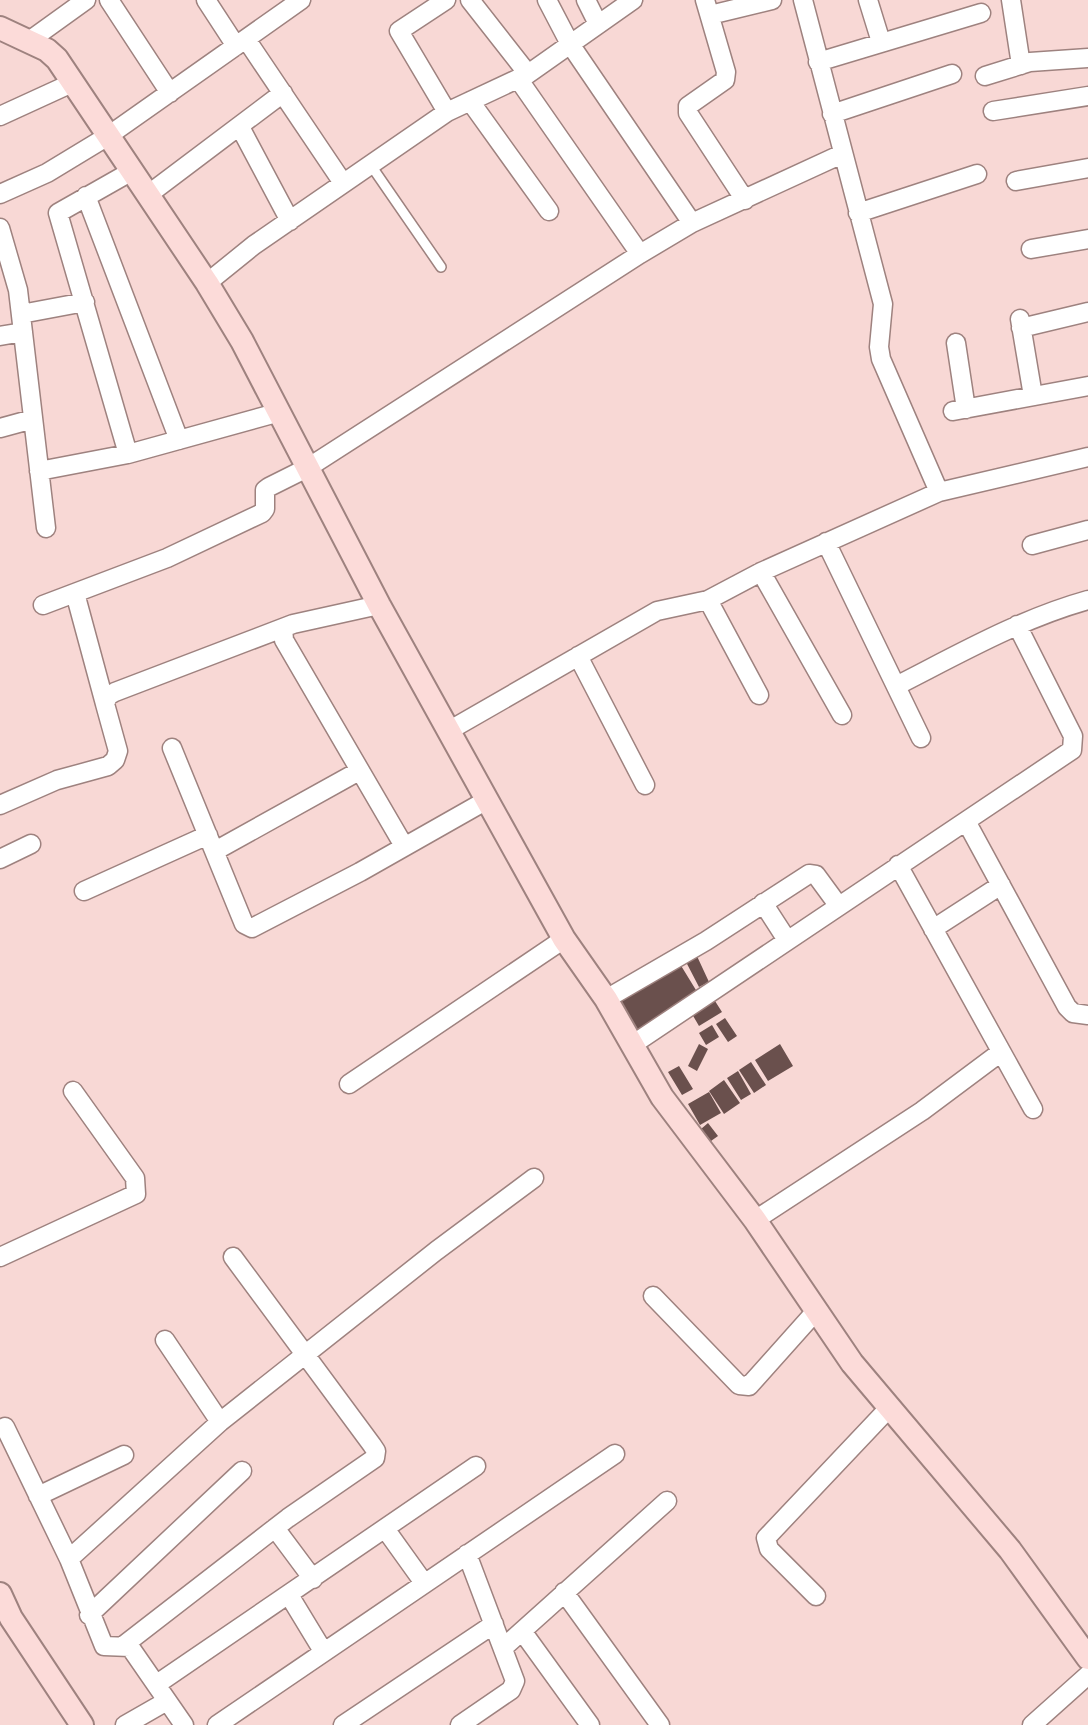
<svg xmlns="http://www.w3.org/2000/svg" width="1088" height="1725" font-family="'Roboto Serif',serif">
	<rect width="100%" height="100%" fill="#f8d8d5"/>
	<path fill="#6a504d" d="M696 954 709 982 699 987 685 960Z
		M680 964 699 995 639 1033 620 1002Z
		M715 1001 722 1012 699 1026 692 1014Z
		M725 1018 737 1036 728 1042 716 1024Z
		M712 1025 719 1037 706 1045 699 1033Z
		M699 1044 708 1049 697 1071 688 1066Z
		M780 1044 793 1066 768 1081 755 1060Z
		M751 1062 766 1085 754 1093 739 1070Z
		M679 1066 693 1089 682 1095 668 1072Z
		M738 1071 751 1094 741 1100 727 1078Z
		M724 1080 740 1103 724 1114 709 1091Z
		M709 1092 721 1113 700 1125 688 1104Z
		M708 1123 718 1136 711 1141 701 1129Z"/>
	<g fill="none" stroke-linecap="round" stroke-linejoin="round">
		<g stroke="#9e827f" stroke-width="12">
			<path id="lane" d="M370 164 441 267"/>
		</g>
		<g stroke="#9e827f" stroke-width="21">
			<path id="street" d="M109 0 170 93
				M206 0 236 46
				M446 0 399 31 447 112
				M470 0 528 74
				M547 0 570 44 692 223
				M586 0 598 24
				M705 0 726 72 725 80 688 106V113L745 200
				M803 0 883 304 879 347 881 359 939 492
				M868 0 881 42
				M1011 0 1021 65
				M710 15 772 0
				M246 39 343 183
				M29 41 86 0
				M818 62 981 13
				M985 76 1030 62 1088 58
				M519 80 640 254
				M470 101 549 211
				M993 111 1088 96
				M832 114 952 74
				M0 116 72 83
				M240 127 290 221
				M1016 181 1088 168
				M0 194 47 173 108 136 301 0
				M149 194 283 93
				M86 196 179 440
				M858 213 977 174
				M0 228 18 290 46 528
				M1031 249 1088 239
				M207 283 254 245 447 112 528 74 633 0
				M21 314 85 302
				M1020 319 1033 396
				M1021 328 1088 312
				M0 336 23 332
				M956 343 966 409
				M953 411 1088 386
				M0 428 33 419
				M128 454 58 213 132 171
				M39 471 128 454 280 412
				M826 542 921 738
				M1032 545 1088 530
				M761 572 842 715
				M75 593 105 704
				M708 600 759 695
				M43 605 167 558 262 513 265 509V490L269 487 309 467 640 254 692 223 842 154
				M283 628 284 640 404 846
				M578 656 645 785
				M896 686C959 654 1020 619 1088 600
				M450 730 657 611 708 600 761 572 939 492 1088 457
				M172 748 244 924 252 928 360 872 487 800
				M0 805 57 780 108 766 115 760 118 751 105 704 108 696 115 692 293 624 379 605
				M966 821 1067 1007 1073 1013 1088 1015
				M215 851 359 771
				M0 859 31 844
				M898 865 1033 1109
				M84 891 208 835
				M763 903 787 940
				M933 929 1001 885
				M606 999 706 941 809 874 816 875 838 905
				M632 1045 1072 750 1073 736 1017 625
				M349 1084 564 939
				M755 1220 922 1111 1001 1052
				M0 1257 136 1194 135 1178 73 1091
				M653 1296 739 1385 749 1386 816 1311
				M165 1340 220 1422
				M5 1427 69 1559 104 1646 130 1647 184 1725
				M38 1496 124 1455
				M275 1528 313 1579
				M386 1530 424 1583
				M69 1559 220 1422 436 1251 534 1178
				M564 1592 660 1725
				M289 1595 323 1651
				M816 1596 769 1549 766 1538 889 1408
				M89 1615 242 1471
				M522 1631 590 1725
				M124 1645 288 1518 375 1458 376 1451 372 1445 233 1257
				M503 1648 667 1501
				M157 1684 476 1466
				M125 1725 167 1701
				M217 1725 615 1454
				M343 1725 494 1624
				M460 1725 511 1690 515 1681 467 1554
				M1032 1725 1088 1675"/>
		</g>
		<g stroke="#9e827f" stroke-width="26">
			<path id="secondary" d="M0 28 47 50 57 59 207 283 242 341 379 605 487 800 564 939 606 999 662 1097 755 1220 852 1363 1010 1550 1088 1658
				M0 1594 11 1618 82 1725"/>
		</g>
		<use href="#lane" stroke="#fff" stroke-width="9"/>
		<use href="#street" stroke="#fff" stroke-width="18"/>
		<use href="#secondary" stroke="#fcdbd9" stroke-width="22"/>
	</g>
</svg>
